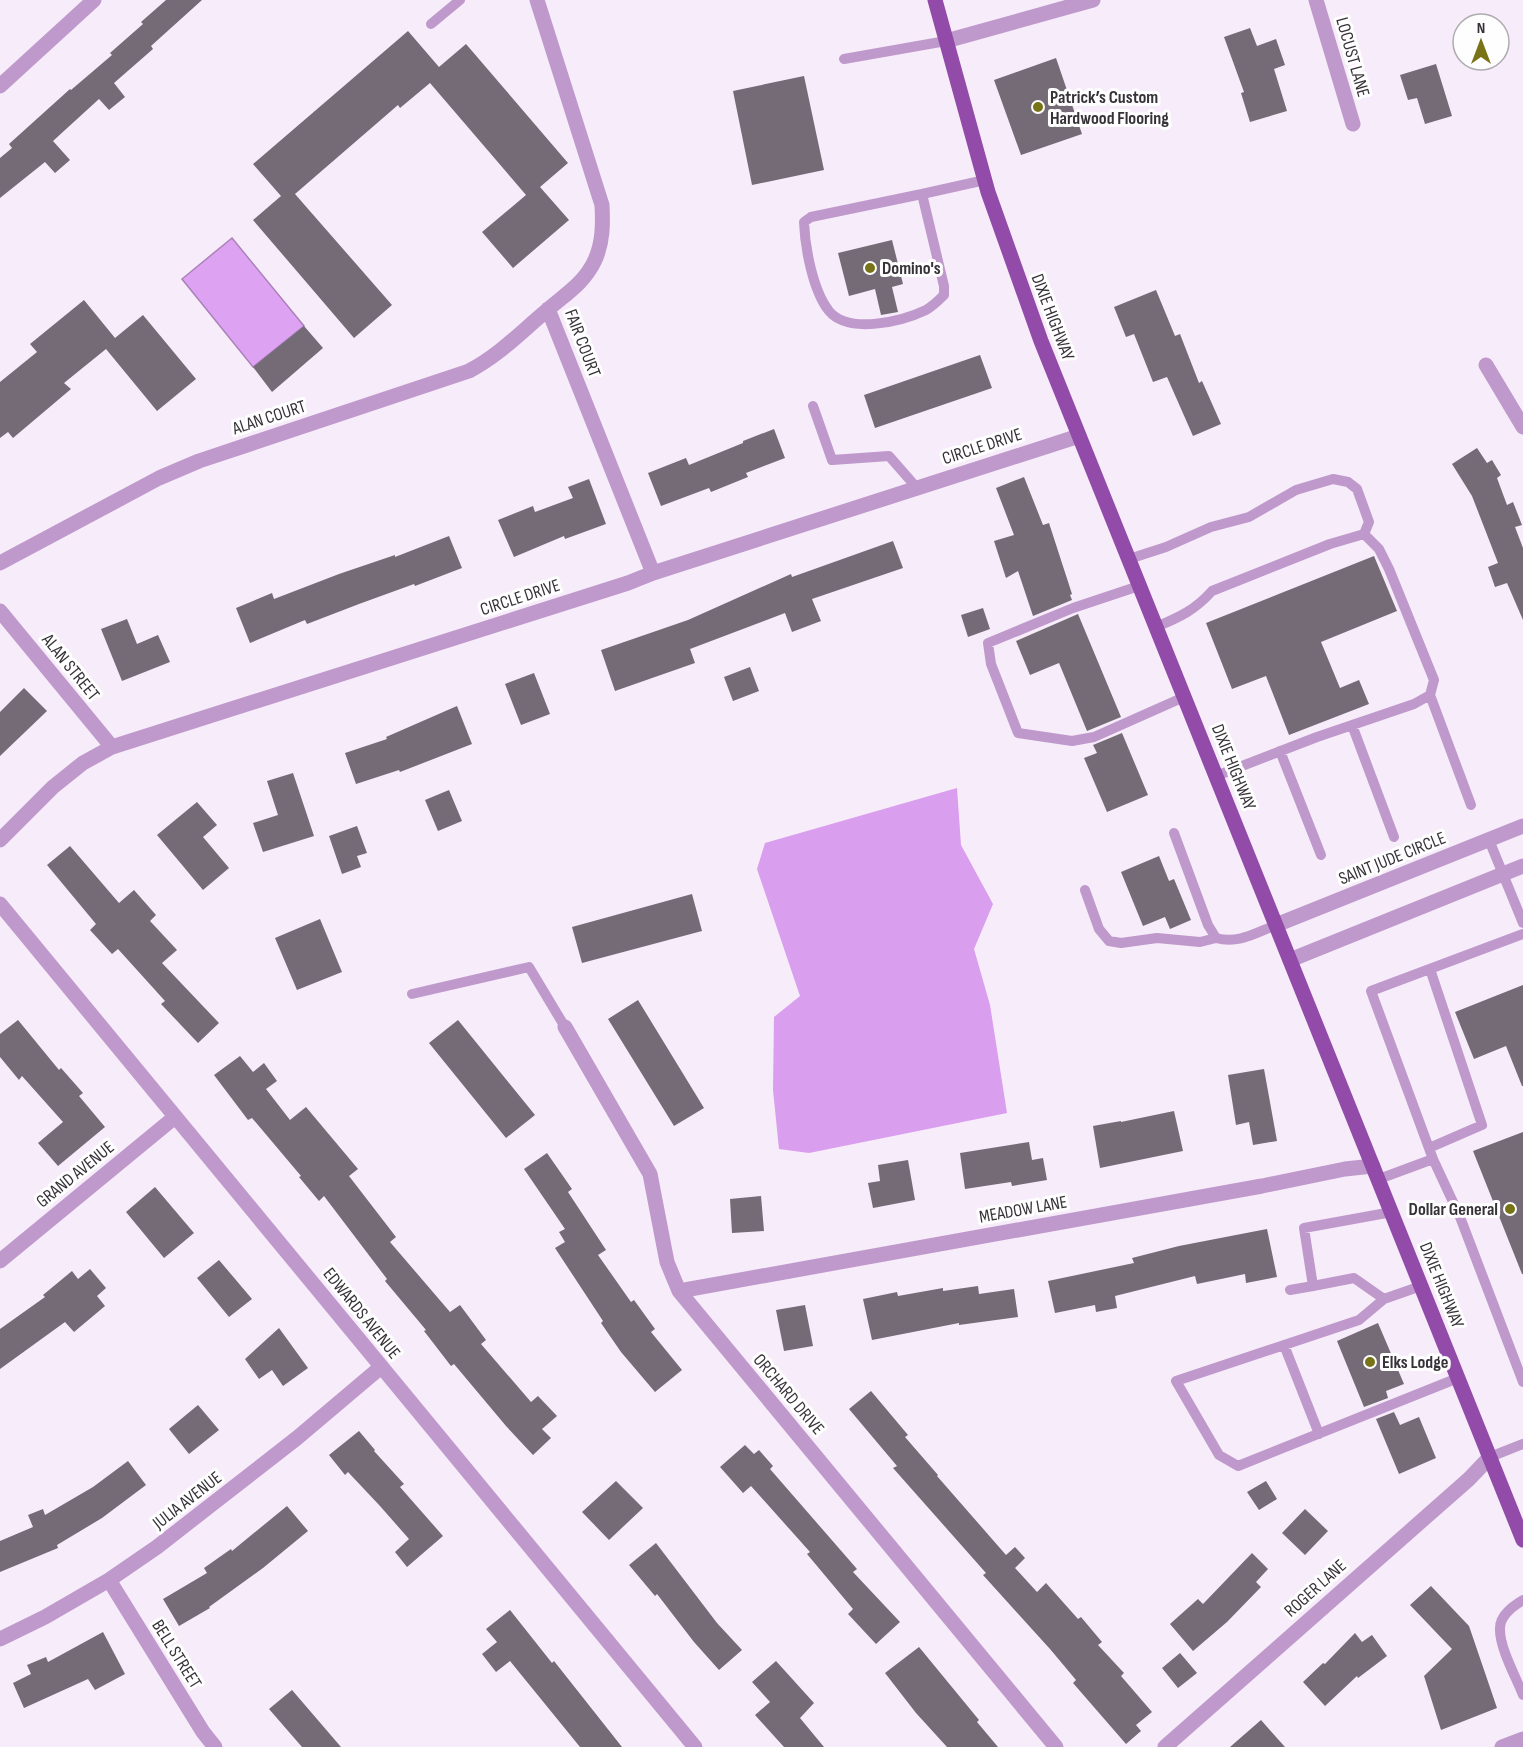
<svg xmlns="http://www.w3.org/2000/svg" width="1523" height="1747" font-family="'Sofia Sans Condensed',sans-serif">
	<rect width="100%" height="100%" fill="#f7ecfa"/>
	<path fill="#d99eed" d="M957 788 961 845 993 904 974 949 990 1005 1007 1113 809 1153 779 1149 773 1090 774 1017 800 996 757 869 765 843Z"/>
	<path fill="#dda3f2" stroke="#ab81ba" stroke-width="1.5" d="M232 238 304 326 253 367 182 279Z"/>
	<path fill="#746b77" d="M166 0H202L151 46 153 49 114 83 125 97 109 110 99 99 53 141 70 160 55 173 45 162 0 198V158L12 148 9 144 70 89 71 90 112 55 110 53 143 24 141 22Z
		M1250 28 1257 46 1276 39 1285 65 1274 69 1287 111 1250 122 1241 93 1244 92 1224 37Z
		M408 31 439 67 466 44 568 163 540 187 569 220 513 268 482 232 526 195 430 83 400 108 398 105 295 194 392 305 354 338 253 220 281 196 253 164Z
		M1056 58 1082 134 1021 155 994 80Z
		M1436 64 1452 116 1425 124 1417 98 1408 100 1400 75Z
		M804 76 824 170 752 185 733 91Z
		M892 240 903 284 892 287 898 312 881 315 875 289 849 296 838 253Z
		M1156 290 1175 336 1180 334 1199 383 1202 381 1221 424 1193 436 1167 377 1153 382 1134 334 1126 337 1114 307Z
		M84 300 115 338 143 315 196 379 157 411 106 349 64 383 71 389 13 438 8 432 0 438V382L37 352 30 344Z
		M304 326 323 348 272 392 253 367Z
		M980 355 992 388 875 428 864 395Z
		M774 429 785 458 746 473 748 477 711 492 709 488 661 506 648 473 686 458 689 465 743 443V441Z
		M1477 448 1487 463 1492 460 1501 475 1497 478 1507 505 1513 502 1522 525 1515 527 1523 548V620L1507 583 1495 587 1488 567 1498 563 1472 496 1452 464Z
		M1024 477 1043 525 1049 523 1072 594 1070 595 1072 600 1033 616 1018 571 1006 578 994 541 1014 535 996 488Z
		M589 479 606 524 565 539 564 536 514 557 498 520 533 506 535 512 573 498 568 487Z
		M449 536 462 568 415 586 414 584 359 604 307 624 305 620 250 643 236 608 272 593 274 599 339 574 395 555V557Z
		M893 541 903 568 812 599 821 621 792 632 785 613 690 649 695 663 615 691 601 650 688 620 791 574 792 577Z
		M1374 556 1397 611 1321 642 1340 688 1359 680 1369 704 1289 735 1266 676 1232 689 1206 623Z
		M983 608 990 629 968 637 961 615Z
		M1078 614 1121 717 1087 731 1059 663 1030 675 1016 641Z
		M127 619 137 644 158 635 170 662 122 681 101 629Z
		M750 667 759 691 733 701 724 677Z
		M534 673 550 714 521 725 505 684Z
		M24 688 47 711 0 756V712Z
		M457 706 472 744 400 772 399 770 356 784 345 753 387 739 386 737Z
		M1122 733 1148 795 1107 812 1084 758 1097 753 1093 745Z
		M293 773 314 836 263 852 253 823 278 815 267 781Z
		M449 790 462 821 438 831 425 800Z
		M197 802 217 825 203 837 229 868 203 890 157 835Z
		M357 826 367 853 357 856 361 867 342 874 329 836Z
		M70 846 119 903 134 890 156 915 150 921 177 950 162 963 219 1023 198 1043 161 1004 165 1001 118 949 112 954 90 930 96 924 47 865Z
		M1159 856 1169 881 1174 879 1191 920 1170 929 1165 917 1143 926 1121 872Z
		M692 894 702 931 582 963 572 927Z
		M320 919 342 972 297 990 275 938Z
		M1523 985V1086H1522L1506 1046 1474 1059 1455 1012Z
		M638 1000 704 1108 674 1126 608 1019Z
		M18 1020 59 1070 61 1068 83 1093 79 1096 105 1127 58 1166 38 1143 63 1122 22 1076 19 1080 0 1057V1034Z
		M458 1020 535 1115 506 1138 429 1043Z
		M240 1056 253 1072 264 1063 277 1081 266 1089 290 1120 306 1107 358 1169 349 1176 396 1237 390 1242 450 1312 460 1305 486 1340 481 1344 531 1402 538 1396 557 1416 542 1429 551 1438 533 1455 506 1426 454 1364 451 1366 424 1331 426 1330 385 1281 387 1279 324 1196 319 1201 299 1177 301 1176 252 1118 248 1120 214 1075Z
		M1264 1069 1277 1141 1253 1145 1249 1122 1236 1125 1228 1075Z
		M1174 1111 1183 1151 1100 1168 1093 1126 1121 1121V1122Z
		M1523 1132V1274H1522L1473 1151Z
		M1029 1142 1032 1160 1043 1158 1047 1180 1012 1186 1011 1182 965 1189 960 1153Z
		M547 1153 572 1189 568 1192 606 1250 598 1255 631 1302 634 1300 655 1329 651 1332 682 1370 655 1392 621 1352 601 1323 603 1321 555 1248 565 1242 559 1232 565 1229 524 1169Z
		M908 1160 915 1200 873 1208 868 1183 880 1181 878 1165Z
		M155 1187 194 1233 164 1258 126 1212Z
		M761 1196 764 1231 732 1233 730 1199Z
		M1267 1229 1277 1277 1246 1283 1245 1274 1197 1284 1195 1276 1115 1296 1117 1308 1096 1312 1095 1305 1055 1313 1048 1281 1134 1263 1132 1258 1179 1246Z
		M219 1260 252 1299 229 1317 197 1278Z
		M90 1269 106 1288 97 1296 105 1306 74 1332 65 1322 0 1369V1329L45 1297 43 1295 72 1271 78 1279Z
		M978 1286 979 1294 1014 1289 1018 1317 959 1325V1323L872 1340 863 1299 897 1292 898 1296 943 1288V1291Z
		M805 1305 813 1346 784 1351 776 1310Z
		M1378 1323 1404 1384 1386 1391 1388 1398 1364 1407 1337 1341Z
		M279 1328 308 1368 283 1386 272 1370 259 1379 245 1359Z
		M871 1391 908 1435 905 1437 938 1475 937 1476 1006 1555 1015 1547 1025 1558 1015 1568 1037 1592 1046 1583 1078 1619 1081 1617 1102 1642 1098 1645 1124 1673 1121 1676 1152 1712 1136 1725 1141 1731 1126 1744 1073 1683 1076 1680 1050 1649 983 1575 986 1573 893 1468 897 1466 849 1409Z
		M198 1405 219 1430 189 1454 169 1429Z
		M1394 1412 1400 1425 1419 1417 1436 1458 1399 1474 1376 1419Z
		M359 1431 375 1450 374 1451 404 1484 400 1487 443 1536 407 1567 395 1552 409 1539 380 1506 348 1472 345 1475 329 1455Z
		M745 1445 754 1454 759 1450 773 1466 770 1469 857 1569 853 1572 900 1622 876 1644 848 1614 853 1609 807 1554 810 1552 751 1486 743 1493 720 1467Z
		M128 1461 146 1485 102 1518 57 1545 58 1548 0 1572V1541L33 1527 28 1515 43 1509 45 1515 93 1487Z
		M616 1481 643 1508 609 1540 582 1512Z
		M1266 1481 1277 1499 1259 1510 1247 1492Z
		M287 1506 308 1531 263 1568 209 1607 210 1608 179 1626 163 1599 207 1573 204 1568 231 1549 232 1551Z
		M1305 1509 1328 1531 1305 1555 1282 1533Z
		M656 1543 717 1623 742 1650 719 1670 694 1642 657 1594 655 1596 629 1565Z
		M1252 1553 1268 1569 1256 1582 1261 1587 1227 1622 1193 1651 1170 1624 1198 1599 1203 1604Z
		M1431 1586 1469 1626 1497 1708 1441 1730 1424 1676 1452 1649 1410 1605Z
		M510 1610 552 1663 554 1661 622 1747H580L510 1661 496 1672 482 1654 497 1642 486 1629Z
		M103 1632 125 1674 95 1690 88 1679 24 1708 13 1683 31 1674 27 1665 46 1657 48 1662Z
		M1355 1633 1362 1642 1372 1635 1387 1656 1358 1678 1357 1676 1325 1706 1303 1682 1323 1663 1325 1664Z
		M919 1647 979 1720 977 1722 998 1747H947L916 1713 885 1673Z
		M1180 1653 1197 1673 1178 1688 1162 1668Z
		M776 1661 814 1703 800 1718 824 1747H784L755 1715 770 1702 752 1682Z
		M292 1690 341 1747H302L269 1709Z
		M1261 1720 1285 1747H1230Z"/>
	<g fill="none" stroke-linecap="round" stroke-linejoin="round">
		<path stroke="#bf99cc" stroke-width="10" d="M431 24 460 0
			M844 59 946 41
			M922 194 811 217 804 222C805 248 813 291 829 311 849 335 903 321 926 310 933 306 939 300 944 295V286L922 194 985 180
			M813 406 832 460 889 456 917 488
			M1129 559 1166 547 1211 527 1249 517 1296 490 1333 479 1348 482 1357 489 1369 522 1364 534 1330 544 1212 591C1195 610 1180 617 1156 627
			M1139 586 1073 608 988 643 991 664 1018 733 1072 741 1094 737 1184 697
			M1430 695 1471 805
			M1352 725 1394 837
			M1280 751 1321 855
			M1216 776 1317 737 1414 704 1430 695 1434 680 1389 569 1379 549 1364 534
			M1174 833 1208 925 1216 938C1239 944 1255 933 1276 925
			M1489 840 1523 923
			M1085 890 1099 929 1109 941 1121 943 1157 938 1200 942 1216 938
			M412 994 529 967 565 1027
			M1429 1148 1482 1125 1430 969
			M1433 1159 1371 991 1523 934
			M1379 1179 1433 1159 1460 1217 1523 1382
			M1313 1286 1354 1278 1384 1299 1421 1286
			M1290 1290 1313 1286 1304 1228 1392 1212
			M1384 1299 1359 1320 1176 1381 1219 1455 1238 1466 1458 1378
			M1284 1345 1319 1434
			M1490 1457 1523 1444
			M1523 1600C1513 1606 1500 1615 1500 1628 1499 1647 1516 1677 1523 1695"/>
		<path stroke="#bf99cc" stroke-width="15" d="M1316 0 1353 124
			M946 41 1093 0
			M0 86 94 0
			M548 309 653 573
			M1486 365 1523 427
			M0 563 159 478 199 461 469 371C498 356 520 333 545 312 564 295 584 284 595 260 603 242 603 224 602 205L537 0
			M0 611 112 747
			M0 840 53 787 83 763 112 747 628 583 653 573 1079 436
			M0 904 695 1747
			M1276 925 1523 826
			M1290 960 1523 866
			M565 1027 650 1174 667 1262 679 1291 1056 1747
			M0 1261 175 1117
			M679 1291 1262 1186 1345 1169 1373 1166
			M109 1580 203 1732 215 1747
			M0 1639 45 1617 109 1580 157 1547 297 1438 381 1367
			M1165 1747 1469 1479 1490 1457
			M1502 1747 1523 1739"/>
		<path stroke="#924ba9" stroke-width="15" d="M935 0 988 192 1041 341 1523 1540"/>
	</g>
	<g fill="#777316" stroke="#fefefe" stroke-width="2">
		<circle cx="1038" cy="107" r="6"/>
		<circle cx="870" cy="268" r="6"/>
		<circle cx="1510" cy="1209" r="6"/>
		<circle cx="1370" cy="1362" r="6"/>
	</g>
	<g text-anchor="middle" stroke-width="6" stroke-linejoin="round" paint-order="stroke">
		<g font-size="18" fill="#363238" stroke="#fefefe">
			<text transform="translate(1353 57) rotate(74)" y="6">LOCUST LANE</text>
			<text transform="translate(1053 317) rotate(69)" y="6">DIXIE HIGHWAY</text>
			<text transform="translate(583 343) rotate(69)" y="6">FAIR COURT</text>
			<text transform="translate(269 417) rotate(-18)" y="6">ALAN COURT</text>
			<text transform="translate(982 446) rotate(-18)" y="6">CIRCLE DRIVE</text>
			<text transform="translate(520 597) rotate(-18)" y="6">CIRCLE DRIVE</text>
			<text transform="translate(71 667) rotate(51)" y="6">ALAN STREET</text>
			<text transform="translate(1234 767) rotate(68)" y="6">DIXIE HIGHWAY</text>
			<text transform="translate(1392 858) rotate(-22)" y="6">SAINT JUDE CIRCLE</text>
			<text transform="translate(75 1174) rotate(-39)" y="6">GRAND AVENUE</text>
			<text transform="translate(1023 1209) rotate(-10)" y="6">MEADOW LANE</text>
			<text transform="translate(1442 1285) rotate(68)" y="6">DIXIE HIGHWAY</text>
			<text transform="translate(362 1313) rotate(51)" y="6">EDWARDS AVENUE</text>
			<text transform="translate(789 1394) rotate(50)" y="6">ORCHARD DRIVE</text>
			<text transform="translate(187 1500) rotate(-38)" y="6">JULIA AVENUE</text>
			<text transform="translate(1315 1588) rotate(-42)" y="6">ROGER LANE</text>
			<text transform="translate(177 1654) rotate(58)" y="6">BELL STREET</text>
		</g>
		<g font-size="18" font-weight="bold" fill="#363238" stroke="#fefefe" text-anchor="start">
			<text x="1050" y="103">Patrick’s Custom<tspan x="1050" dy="21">Hardwood Flooring</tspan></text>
			<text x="882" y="274">Domino's</text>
			<text x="1498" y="1215" text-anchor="end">Dollar General</text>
			<text x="1382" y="1368">Elks Lodge</text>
		</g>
	</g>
	<g transform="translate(1481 42)"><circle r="28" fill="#fefefe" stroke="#aeacaf" stroke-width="1.5"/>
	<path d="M0-4.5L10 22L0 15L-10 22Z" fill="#777316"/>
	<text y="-9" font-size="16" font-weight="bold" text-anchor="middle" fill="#363238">N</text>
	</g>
</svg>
